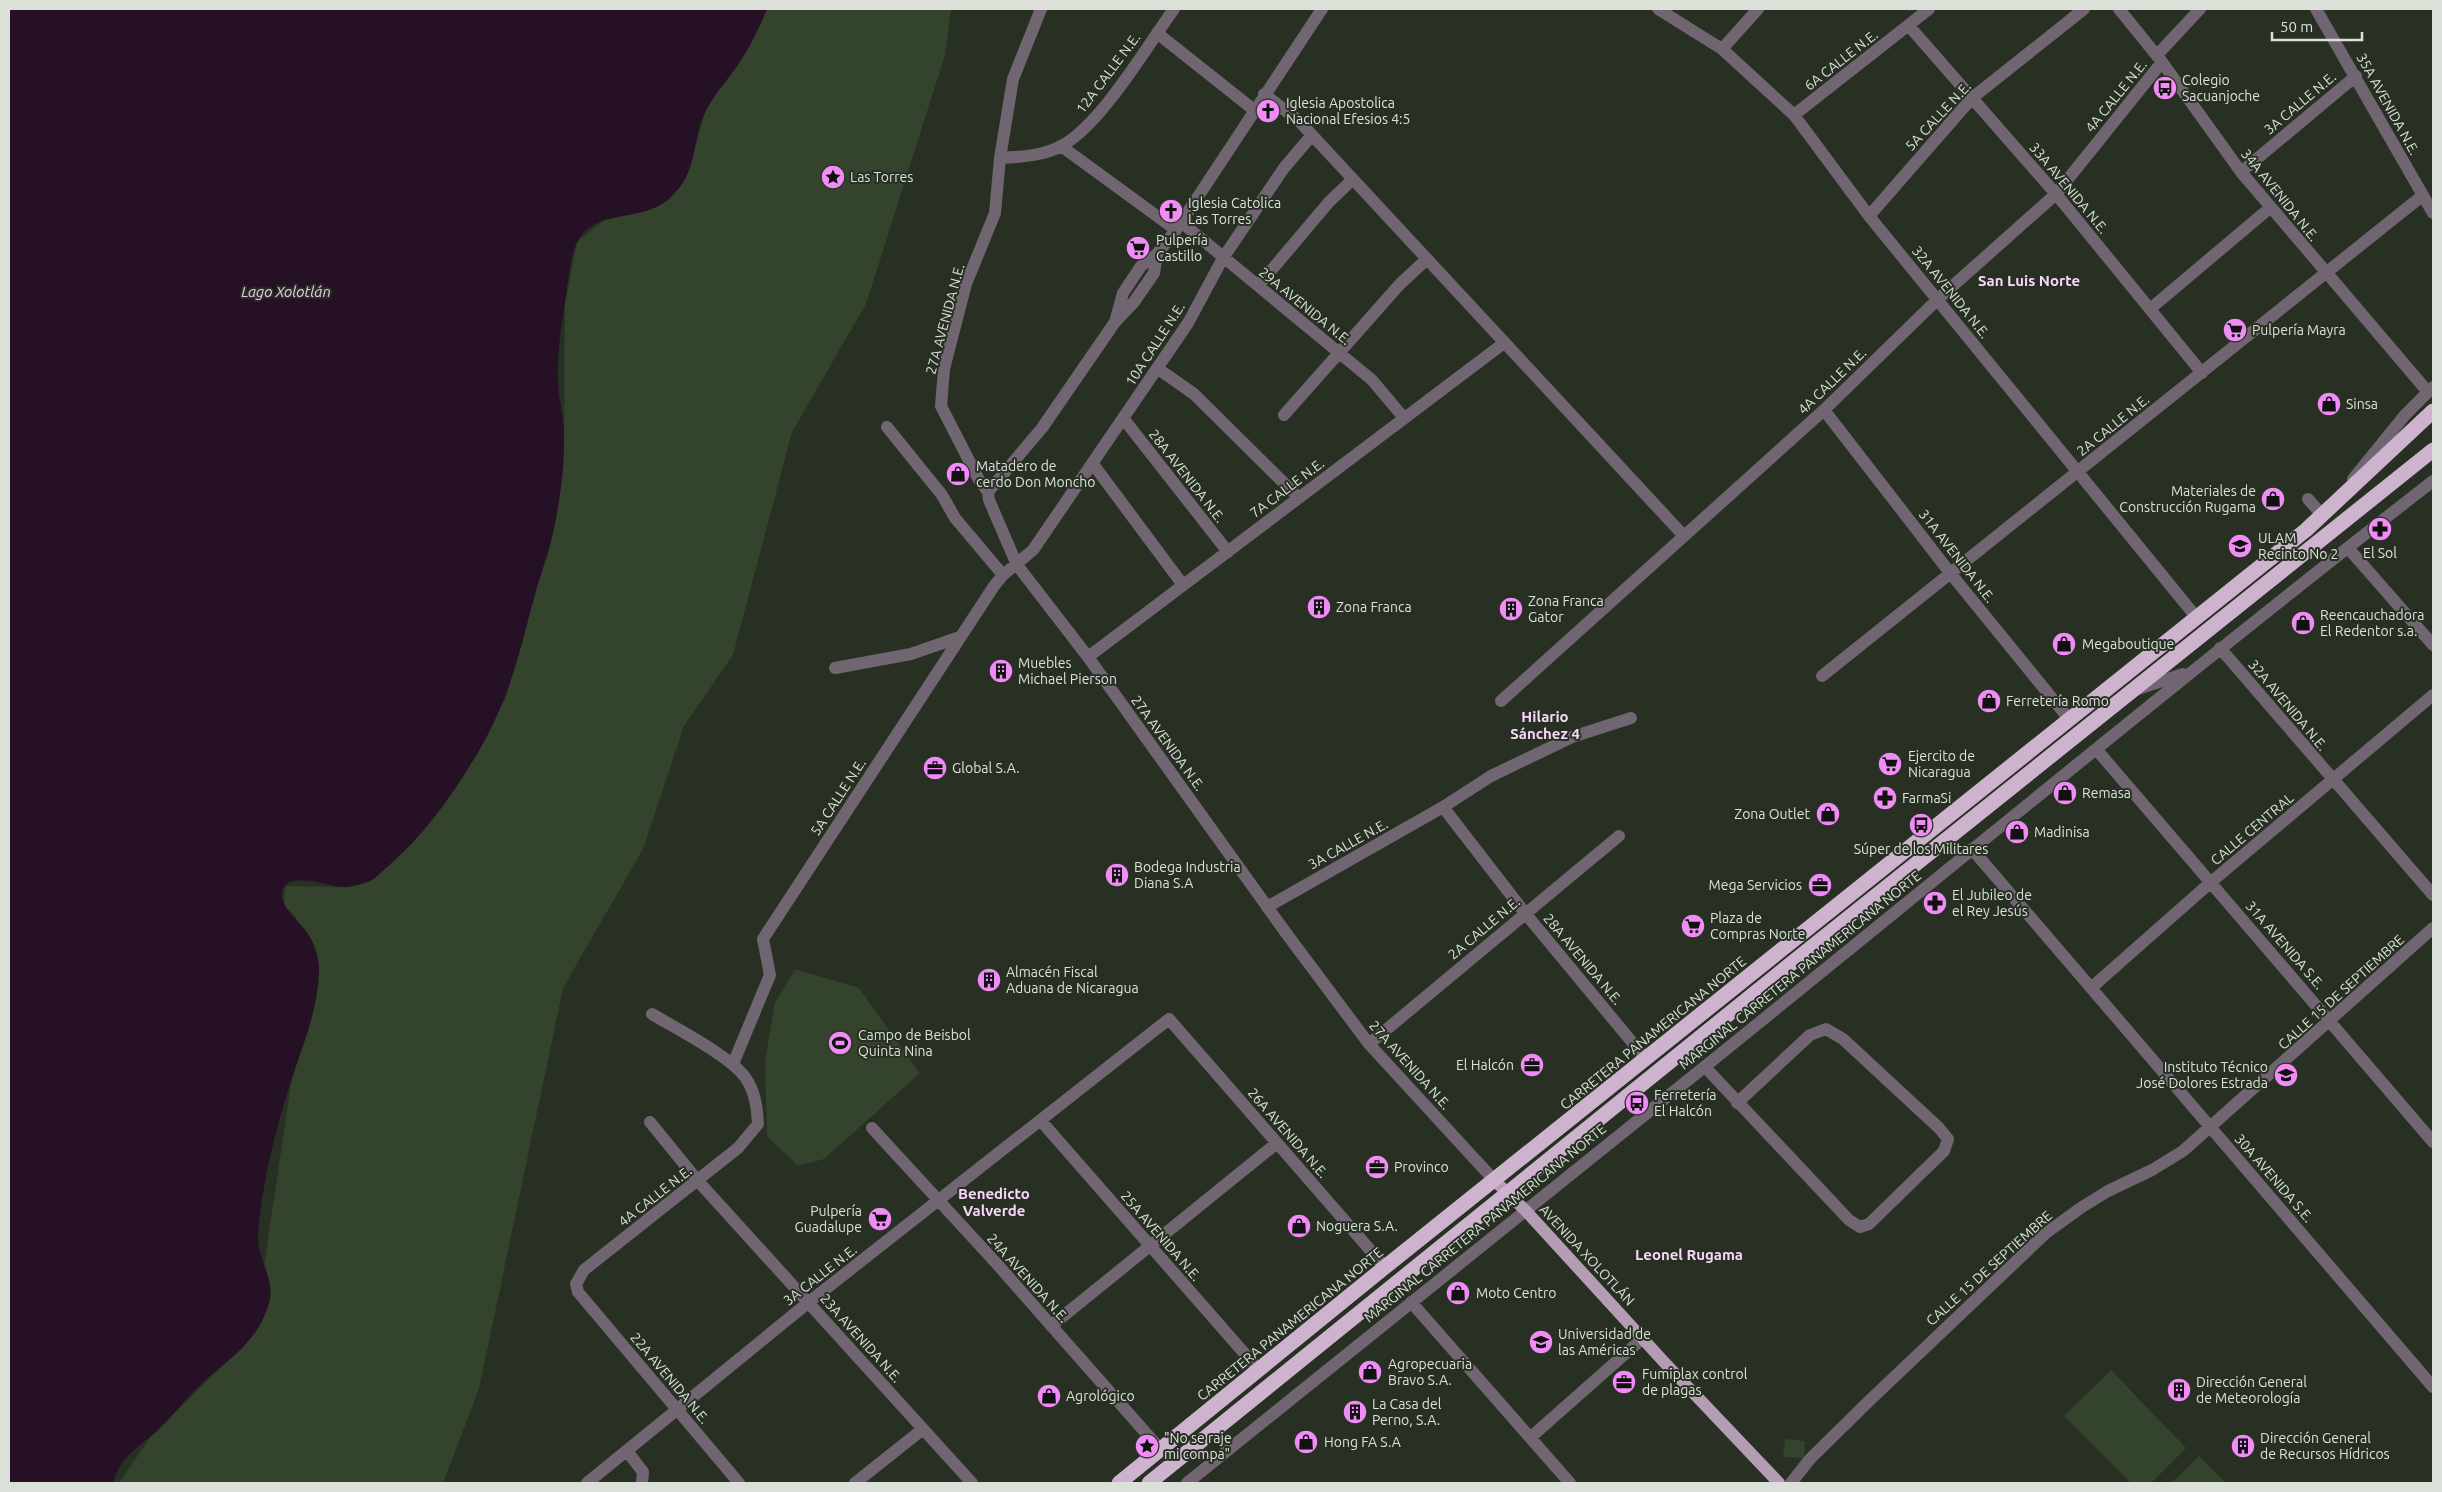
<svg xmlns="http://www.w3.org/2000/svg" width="2442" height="1492" font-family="Ubuntu,sans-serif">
	<rect width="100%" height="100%" fill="#273023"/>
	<path fill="#34432c" d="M767 9H951L945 55 866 304 792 432 733 655 684 726 643 849 563 988 479 1389 443 1483H119L152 1435 219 1369 262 1320 264 1267 291 1083 317 991 296 917 284 905 285 886 347 887 505 700 548 550 564 430 565 304 577 242 696 145 705 111Z
		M795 969 859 988 920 1073 824 1159 798 1166 767 1136 765 1064 774 1005Z
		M2111 1370 2186 1448 2151 1483H2131L2064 1416Z
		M1785 1439 1805 1441 1804 1458 1783 1457Z
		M2199 1456 2226 1483H2171Z"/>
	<path fill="#251026" d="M9 9H767C759 29 750 47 738 65 726 82 711 98 703 117 691 147 698 172 670 198 642 224 594 207 577 243 570 256 570 273 567 287 563 320 556 352 558 385 559 400 563 415 564 430 565 464 560 504 552 537 548 557 539 577 534 597 519 655 510 696 480 749 454 793 425 835 386 868 381 872 377 877 372 880 366 883 353 887 346 887 329 888 286 868 282 893 280 909 303 923 310 937 315 946 320 961 319 971 318 1011 302 1047 290 1084 275 1132 262 1183 258 1233 256 1258 276 1279 269 1303 257 1346 224 1361 195 1390 182 1403 171 1418 158 1430 138 1448 121 1455 113 1483H9Z"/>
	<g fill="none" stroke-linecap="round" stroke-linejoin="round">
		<path stroke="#716571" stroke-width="12" d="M1041 9 1013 79 1000 158 995 213 966 284 944 369 941 406 979 480 988 492 989 500 1017 565 1088 657 1286 933 1369 1044 1494 1180
			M1658 9 1722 49 1794 115 1869 216 2197 618
			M2119 9 2162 62 2241 172 2428 392
			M2316 9 2433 213
			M1909 26 2056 194 2202 373
			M1157 33 1254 110
			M1722 49 1758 9
			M2157 55 2200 9
			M1264 94 1299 121 1684 536
			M1794 115 1929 9
			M1061 146 1176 230
			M1000 158C1021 157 1044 156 1063 145 1102 123 1147 46 1174 9
			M2241 172 2356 76
			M1869 216 1972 98 2084 9
			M1181 222 1372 380 1404 418
			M1258 286 1329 202 1353 179
			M2150 309 2271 207
			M1115 322 1123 293 1141 266 1157 254 1176 230 1322 9
			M1157 368 1194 394 1299 498
			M1824 410 1951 574 2069 719
			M1284 415 1400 284 1427 259
			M1123 418 1228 552
			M887 427 942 495 955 518 1003 575
			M1093 464 1183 585
			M2353 479 2405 415 2433 387
			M988 492 1042 428 1115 322 1134 302 1154 273 1157 254
			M2308 499 2323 516 2328 510
			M2348 548 2433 645
			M2220 648 2433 895
			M1088 657 1504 343
			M835 668 911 654 960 637
			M1822 676 2422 196
			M2135 690 2183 674
			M1501 701 1824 410 1938 299 2056 194 2162 62
			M2096 749 2433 1142
			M1443 807 1525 913 1646 1059
			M1972 849 2433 1387
			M1267 907 1443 807 1491 776 1572 737 1631 718
			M2091 988 2210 883 2433 695
			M652 1014C675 1028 730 1056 745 1077 755 1091 757 1107 758 1124L738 1148 584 1270 576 1284 578 1292 739 1483
			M1369 1044 1619 836
			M733 1064 770 975 763 939 994 586 1003 575 1033 550 1188 323 1223 258 1284 168 1312 135
			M1705 1067 1849 1220 1860 1227 1869 1224 1944 1151 1948 1139 1939 1128 1843 1039 1826 1029 1810 1035 1737 1103
			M1041 1121 1259 1370
			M650 1122 698 1181 972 1483
			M872 1128 997 1264 1160 1449
			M1411 1302 1570 1483
			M1051 1326 1277 1143
			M1531 1437 1643 1338
			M627 1451 643 1472 642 1483
			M587 1483 809 1302 1169 1019 1385 1267
			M855 1483 923 1429
			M1187 1483C1361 1341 1539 1202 1713 1060 1953 866 2190 670 2433 481
			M1791 1483 1810 1459 1869 1401 2046 1233 2082 1207 2108 1191 2152 1170 2183 1151 2433 928"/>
		<path stroke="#b49db4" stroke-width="12" d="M1494 1180 1526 1211 1664 1362 1779 1483"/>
		<path stroke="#ceb3cf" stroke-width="15" d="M1119 1483 1385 1267 2306 530 2433 411
			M1149 1483 1782 971 2433 450"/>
	</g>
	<defs>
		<g id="bus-disc" transform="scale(1.25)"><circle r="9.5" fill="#f18bf5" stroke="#273023"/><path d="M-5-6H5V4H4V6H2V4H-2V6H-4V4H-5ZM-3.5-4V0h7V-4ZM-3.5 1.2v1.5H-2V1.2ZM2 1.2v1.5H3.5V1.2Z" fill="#111"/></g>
		<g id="church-disc" transform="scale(1.25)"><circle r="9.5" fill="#f18bf5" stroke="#273023"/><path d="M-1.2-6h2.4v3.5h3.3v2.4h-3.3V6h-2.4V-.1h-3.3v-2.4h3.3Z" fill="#111"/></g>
		<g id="sight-disc" transform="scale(1.25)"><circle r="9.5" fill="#f18bf5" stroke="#273023"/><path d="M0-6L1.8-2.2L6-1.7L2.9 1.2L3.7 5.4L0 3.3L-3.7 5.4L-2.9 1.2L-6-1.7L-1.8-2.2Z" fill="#111"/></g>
		<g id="supermarket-disc" transform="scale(1.25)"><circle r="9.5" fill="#f18bf5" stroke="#273023"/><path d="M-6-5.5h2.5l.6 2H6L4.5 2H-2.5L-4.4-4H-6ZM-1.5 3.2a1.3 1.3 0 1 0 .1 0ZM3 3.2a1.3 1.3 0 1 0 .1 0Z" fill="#111"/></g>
		<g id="shop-disc" transform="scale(1.25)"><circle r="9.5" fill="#f18bf5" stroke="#273023"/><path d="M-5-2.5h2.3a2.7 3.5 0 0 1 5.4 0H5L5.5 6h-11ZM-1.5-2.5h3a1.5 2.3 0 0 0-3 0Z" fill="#111"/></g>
		<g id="pharmacy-disc" transform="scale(1.25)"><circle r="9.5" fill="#f18bf5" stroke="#273023"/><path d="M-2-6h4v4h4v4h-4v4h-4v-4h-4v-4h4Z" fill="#111"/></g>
		<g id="university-disc" transform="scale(1.25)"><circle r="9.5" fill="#f18bf5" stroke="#273023"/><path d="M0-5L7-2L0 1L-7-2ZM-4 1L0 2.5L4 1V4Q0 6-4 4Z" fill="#111"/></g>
		<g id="building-disc" transform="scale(1.25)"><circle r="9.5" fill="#f18bf5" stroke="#273023"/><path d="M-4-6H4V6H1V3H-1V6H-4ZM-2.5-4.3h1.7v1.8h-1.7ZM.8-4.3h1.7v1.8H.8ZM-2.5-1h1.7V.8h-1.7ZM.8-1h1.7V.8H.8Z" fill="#111"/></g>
		<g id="office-disc" transform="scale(1.25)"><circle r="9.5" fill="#f18bf5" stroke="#273023"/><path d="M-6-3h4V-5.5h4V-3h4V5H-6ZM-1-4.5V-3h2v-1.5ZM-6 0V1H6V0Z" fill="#111"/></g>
		<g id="stadium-disc" transform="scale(1.25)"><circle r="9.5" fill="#f18bf5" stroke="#273023"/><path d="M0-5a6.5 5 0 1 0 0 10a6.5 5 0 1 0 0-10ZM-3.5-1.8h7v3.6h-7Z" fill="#111"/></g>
	</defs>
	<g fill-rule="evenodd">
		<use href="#bus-disc" x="2165" y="88"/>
		<use href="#church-disc" x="1268" y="111"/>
		<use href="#sight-disc" x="833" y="177"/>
		<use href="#church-disc" x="1171" y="211"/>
		<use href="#supermarket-disc" x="1138" y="248"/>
		<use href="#supermarket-disc" x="2235" y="330"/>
		<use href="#shop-disc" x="2329" y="404"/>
		<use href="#shop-disc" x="958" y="474"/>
		<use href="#shop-disc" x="2273" y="499"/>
		<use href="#pharmacy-disc" x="2380" y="529"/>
		<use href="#university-disc" x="2240" y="546"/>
		<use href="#building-disc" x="1319" y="607"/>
		<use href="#building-disc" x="1511" y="609"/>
		<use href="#shop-disc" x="2303" y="623"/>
		<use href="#shop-disc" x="2064" y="644"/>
		<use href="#building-disc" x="1001" y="671"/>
		<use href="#shop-disc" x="1989" y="701"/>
		<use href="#supermarket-disc" x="1890" y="764"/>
		<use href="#office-disc" x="935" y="768"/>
		<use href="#shop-disc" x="2065" y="793"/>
		<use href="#pharmacy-disc" x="1885" y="798"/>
		<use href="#shop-disc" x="1828" y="814"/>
		<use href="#bus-disc" x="1921" y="825"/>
		<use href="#shop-disc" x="2017" y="832"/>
		<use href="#building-disc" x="1117" y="875"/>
		<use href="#office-disc" x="1820" y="885"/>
		<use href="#pharmacy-disc" x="1935" y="903"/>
		<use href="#supermarket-disc" x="1693" y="926"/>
		<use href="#building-disc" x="989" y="980"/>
		<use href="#stadium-disc" x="840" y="1043"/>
		<use href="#office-disc" x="1532" y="1065"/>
		<use href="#university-disc" x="2286" y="1075"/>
		<use href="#bus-disc" x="1637" y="1103"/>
		<use href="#office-disc" x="1377" y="1167"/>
		<use href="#supermarket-disc" x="880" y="1219"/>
		<use href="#shop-disc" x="1299" y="1226"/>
		<use href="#shop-disc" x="1458" y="1293"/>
		<use href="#university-disc" x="1541" y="1342"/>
		<use href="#shop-disc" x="1370" y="1372"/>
		<use href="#office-disc" x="1624" y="1382"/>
		<use href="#building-disc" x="2179" y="1390"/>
		<use href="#shop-disc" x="1049" y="1396"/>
		<use href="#building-disc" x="1355" y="1412"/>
		<use href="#shop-disc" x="1306" y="1442"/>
		<use href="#sight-disc" x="1147" y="1446"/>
		<use href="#building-disc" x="2243" y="1446"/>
	</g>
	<g text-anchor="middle" stroke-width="4" stroke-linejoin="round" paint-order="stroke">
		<g font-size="14" fill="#dbe1d8" stroke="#273023">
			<text transform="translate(1841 60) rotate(-38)" y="5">6A CALLE N.E.</text>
			<text transform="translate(1108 73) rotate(-53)" y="5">12A CALLE N.E.</text>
			<text transform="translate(2116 96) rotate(-51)" y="5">4A CALLE N.E.</text>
			<text transform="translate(2300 103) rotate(-40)" y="5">3A CALLE N.E.</text>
			<text transform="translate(2388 104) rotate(61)" y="5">35A AVENIDA N.E.</text>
			<text transform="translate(1938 116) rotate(-47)" y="5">5A CALLE N.E.</text>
			<text transform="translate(2069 188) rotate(50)" y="5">33A AVENIDA N.E.</text>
			<text transform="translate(2280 195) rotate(51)" y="5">34A AVENIDA N.E.</text>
			<text transform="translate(1951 292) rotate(51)" y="5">32A AVENIDA N.E.</text>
			<text transform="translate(1305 306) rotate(39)" y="5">29A AVENIDA N.E.</text>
			<text transform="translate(945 319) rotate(-75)" y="5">27A AVENIDA N.E.</text>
			<text transform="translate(1155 344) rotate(-57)" y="5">10A CALLE N.E.</text>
			<text transform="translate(1832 381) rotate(-44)" y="5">4A CALLE N.E.</text>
			<text transform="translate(2113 425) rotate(-39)" y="5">2A CALLE N.E.</text>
			<text transform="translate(1187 476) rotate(52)" y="5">28A AVENIDA N.E.</text>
			<text transform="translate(1287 488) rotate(-37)" y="5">7A CALLE N.E.</text>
			<text transform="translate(1957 556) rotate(52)" y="5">31A AVENIDA N.E.</text>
			<text transform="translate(2288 705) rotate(50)" y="5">32A AVENIDA N.E.</text>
			<text transform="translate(1168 743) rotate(54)" y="5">27A AVENIDA N.E.</text>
			<text transform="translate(838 797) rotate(-57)" y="5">5A CALLE N.E.</text>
			<text transform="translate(2252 829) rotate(-40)" y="5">CALLE CENTRAL</text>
			<text transform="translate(1348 844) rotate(-29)" y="5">3A CALLE N.E.</text>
			<text transform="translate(1484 928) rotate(-40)" y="5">2A CALLE N.E.</text>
			<text transform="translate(2285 945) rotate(49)" y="5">31A AVENIDA S.E.</text>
			<text transform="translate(1583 959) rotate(50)" y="5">28A AVENIDA N.E.</text>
			<text transform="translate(1800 970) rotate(-39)" y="5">MARGINAL CARRETERA PANAMERICANA NORTE</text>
			<text transform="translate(2341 992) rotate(-42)" y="5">CALLE 15 DE SEPTIEMBRE</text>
			<text transform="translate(1653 1033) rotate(-39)" y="5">CARRETERA PANAMERICANA NORTE</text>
			<text transform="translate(1410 1065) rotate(48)" y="5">27A AVENIDA N.E.</text>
			<text transform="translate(1288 1133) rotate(49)" y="5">26A AVENIDA N.E.</text>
			<text transform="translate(2274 1178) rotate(49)" y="5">30A AVENIDA S.E.</text>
			<text transform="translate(655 1196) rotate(-38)" y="5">4A CALLE N.E.</text>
			<text transform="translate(1485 1223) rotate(-39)" y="5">MARGINAL CARRETERA PANAMERICANA NORTE</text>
			<text transform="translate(1161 1236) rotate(49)" y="5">25A AVENIDA N.E.</text>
			<text transform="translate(1587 1255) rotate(47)" y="5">AVENIDA XOLOTLÁN</text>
			<text transform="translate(1989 1268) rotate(-42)" y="5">CALLE 15 DE SEPTIEMBRE</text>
			<text transform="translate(820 1275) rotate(-38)" y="5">3A CALLE N.E.</text>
			<text transform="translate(1028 1278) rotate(48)" y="5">24A AVENIDA N.E.</text>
			<text transform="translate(1290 1324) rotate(-39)" y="5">CARRETERA PANAMERICANA NORTE</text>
			<text transform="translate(861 1338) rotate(48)" y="5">23A AVENIDA N.E.</text>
			<text transform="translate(670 1378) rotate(50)" y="5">22A AVENIDA N.E.</text>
		</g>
		<g font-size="14" fill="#dbe1d8" stroke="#273023" text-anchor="start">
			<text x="2182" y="85">Colegio<tspan x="2182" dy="16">Sacuanjoche</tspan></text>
			<text x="1286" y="108">Iglesia Apostolica<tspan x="1286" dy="16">Nacional Efesios 4:5</tspan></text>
			<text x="850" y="182">Las Torres</text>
			<text x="1188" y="208">Iglesia Catolica<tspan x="1188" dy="16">Las Torres</tspan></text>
			<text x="1156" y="245">Pulpería<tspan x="1156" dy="16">Castillo</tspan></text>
			<text x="2252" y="335">Pulpería Mayra</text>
			<text x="2346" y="409">Sinsa</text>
			<text x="976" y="471">Matadero de<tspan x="976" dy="16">cerdo Don Moncho</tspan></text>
			<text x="2256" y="496" text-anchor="end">Materiales de<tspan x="2256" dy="16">Construcción Rugama</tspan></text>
			<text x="2258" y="543">ULAM<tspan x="2258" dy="16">Recinto No 2</tspan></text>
			<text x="2380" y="558" text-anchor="middle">El Sol</text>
			<text x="1528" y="606">Zona Franca<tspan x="1528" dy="16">Gator</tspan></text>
			<text x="1336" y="612">Zona Franca</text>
			<text x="2320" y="620">Reencauchadora<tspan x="2320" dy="16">El Redentor s.a.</tspan></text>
			<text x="2082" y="649">Megaboutique</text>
			<text x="1018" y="668">Muebles<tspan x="1018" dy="16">Michael Pierson</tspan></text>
			<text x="2006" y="706">Ferretería Romo</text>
			<text x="1908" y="761">Ejercito de<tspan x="1908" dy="16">Nicaragua</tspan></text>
			<text x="952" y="773">Global S.A.</text>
			<text x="2082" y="798">Remasa</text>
			<text x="1902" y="803">FarmaSi</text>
			<text x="1810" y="819" text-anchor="end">Zona Outlet</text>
			<text x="2034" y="837">Madinisa</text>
			<text x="1921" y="854" text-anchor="middle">Súper de los Militares</text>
			<text x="1134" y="872">Bodega Industria<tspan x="1134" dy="16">Diana S.A</tspan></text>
			<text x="1802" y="890" text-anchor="end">Mega Servicios</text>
			<text x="1952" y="900">El Jubileo de<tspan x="1952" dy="16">el Rey Jesús</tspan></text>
			<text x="1710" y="923">Plaza de<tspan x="1710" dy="16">Compras Norte</tspan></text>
			<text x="1006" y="977">Almacén Fiscal<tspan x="1006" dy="16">Aduana de Nicaragua</tspan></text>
			<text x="858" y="1040">Campo de Beisbol<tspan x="858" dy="16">Quinta Nina</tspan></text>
			<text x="1514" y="1070" text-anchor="end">El Halcón</text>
			<text x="2268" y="1072" text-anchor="end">Instituto Técnico<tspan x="2268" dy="16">José Dolores Estrada</tspan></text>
			<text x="1654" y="1100">Ferretería<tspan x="1654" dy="16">El Halcón</tspan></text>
			<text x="1394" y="1172">Provinco</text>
			<text x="862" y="1216" text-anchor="end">Pulpería<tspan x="862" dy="16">Guadalupe</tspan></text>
			<text x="1316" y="1231">Noguera S.A.</text>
			<text x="1476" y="1298">Moto Centro</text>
			<text x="1558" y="1339">Universidad de<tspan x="1558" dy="16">las Américas</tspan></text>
			<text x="1388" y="1369">Agropecuaria<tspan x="1388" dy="16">Bravo S.A.</tspan></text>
			<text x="1642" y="1379">Fumiplax control<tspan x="1642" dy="16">de plagas</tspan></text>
			<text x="2196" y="1387">Dirección General<tspan x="2196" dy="16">de Meteorología</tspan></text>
			<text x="1066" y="1401">Agrológico</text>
			<text x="1372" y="1409">La Casa del<tspan x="1372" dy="16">Perno, S.A.</tspan></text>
			<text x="1164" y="1443">"No se raje<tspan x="1164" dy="16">mi compa"</tspan></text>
			<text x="2260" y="1443">Dirección General<tspan x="2260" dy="16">de Recursos Hídricos</tspan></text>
			<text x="1324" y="1447">Hong FA S.A</text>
		</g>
		<g font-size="15" font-weight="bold" fill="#fad7fa" stroke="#273023">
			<text x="2029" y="286">San Luis Norte</text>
			<text x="1545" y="722">Hilario<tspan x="1545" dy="17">Sánchez 4</tspan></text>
			<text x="994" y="1199">Benedicto<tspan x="994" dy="17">Valverde</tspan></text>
			<text x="1689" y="1260">Leonel Rugama</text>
		</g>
		<g font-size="15" font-style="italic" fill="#f1c3f2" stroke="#273023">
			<text x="286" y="297">Lago Xolotlán</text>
		</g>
	</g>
	<rect width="2442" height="1492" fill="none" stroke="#dbe1d8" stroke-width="20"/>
	<path d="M2272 32v8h90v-8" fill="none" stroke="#dbe1d8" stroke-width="2.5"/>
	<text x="2280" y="32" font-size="15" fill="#dbe1d8" stroke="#273023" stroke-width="4" paint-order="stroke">50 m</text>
</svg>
